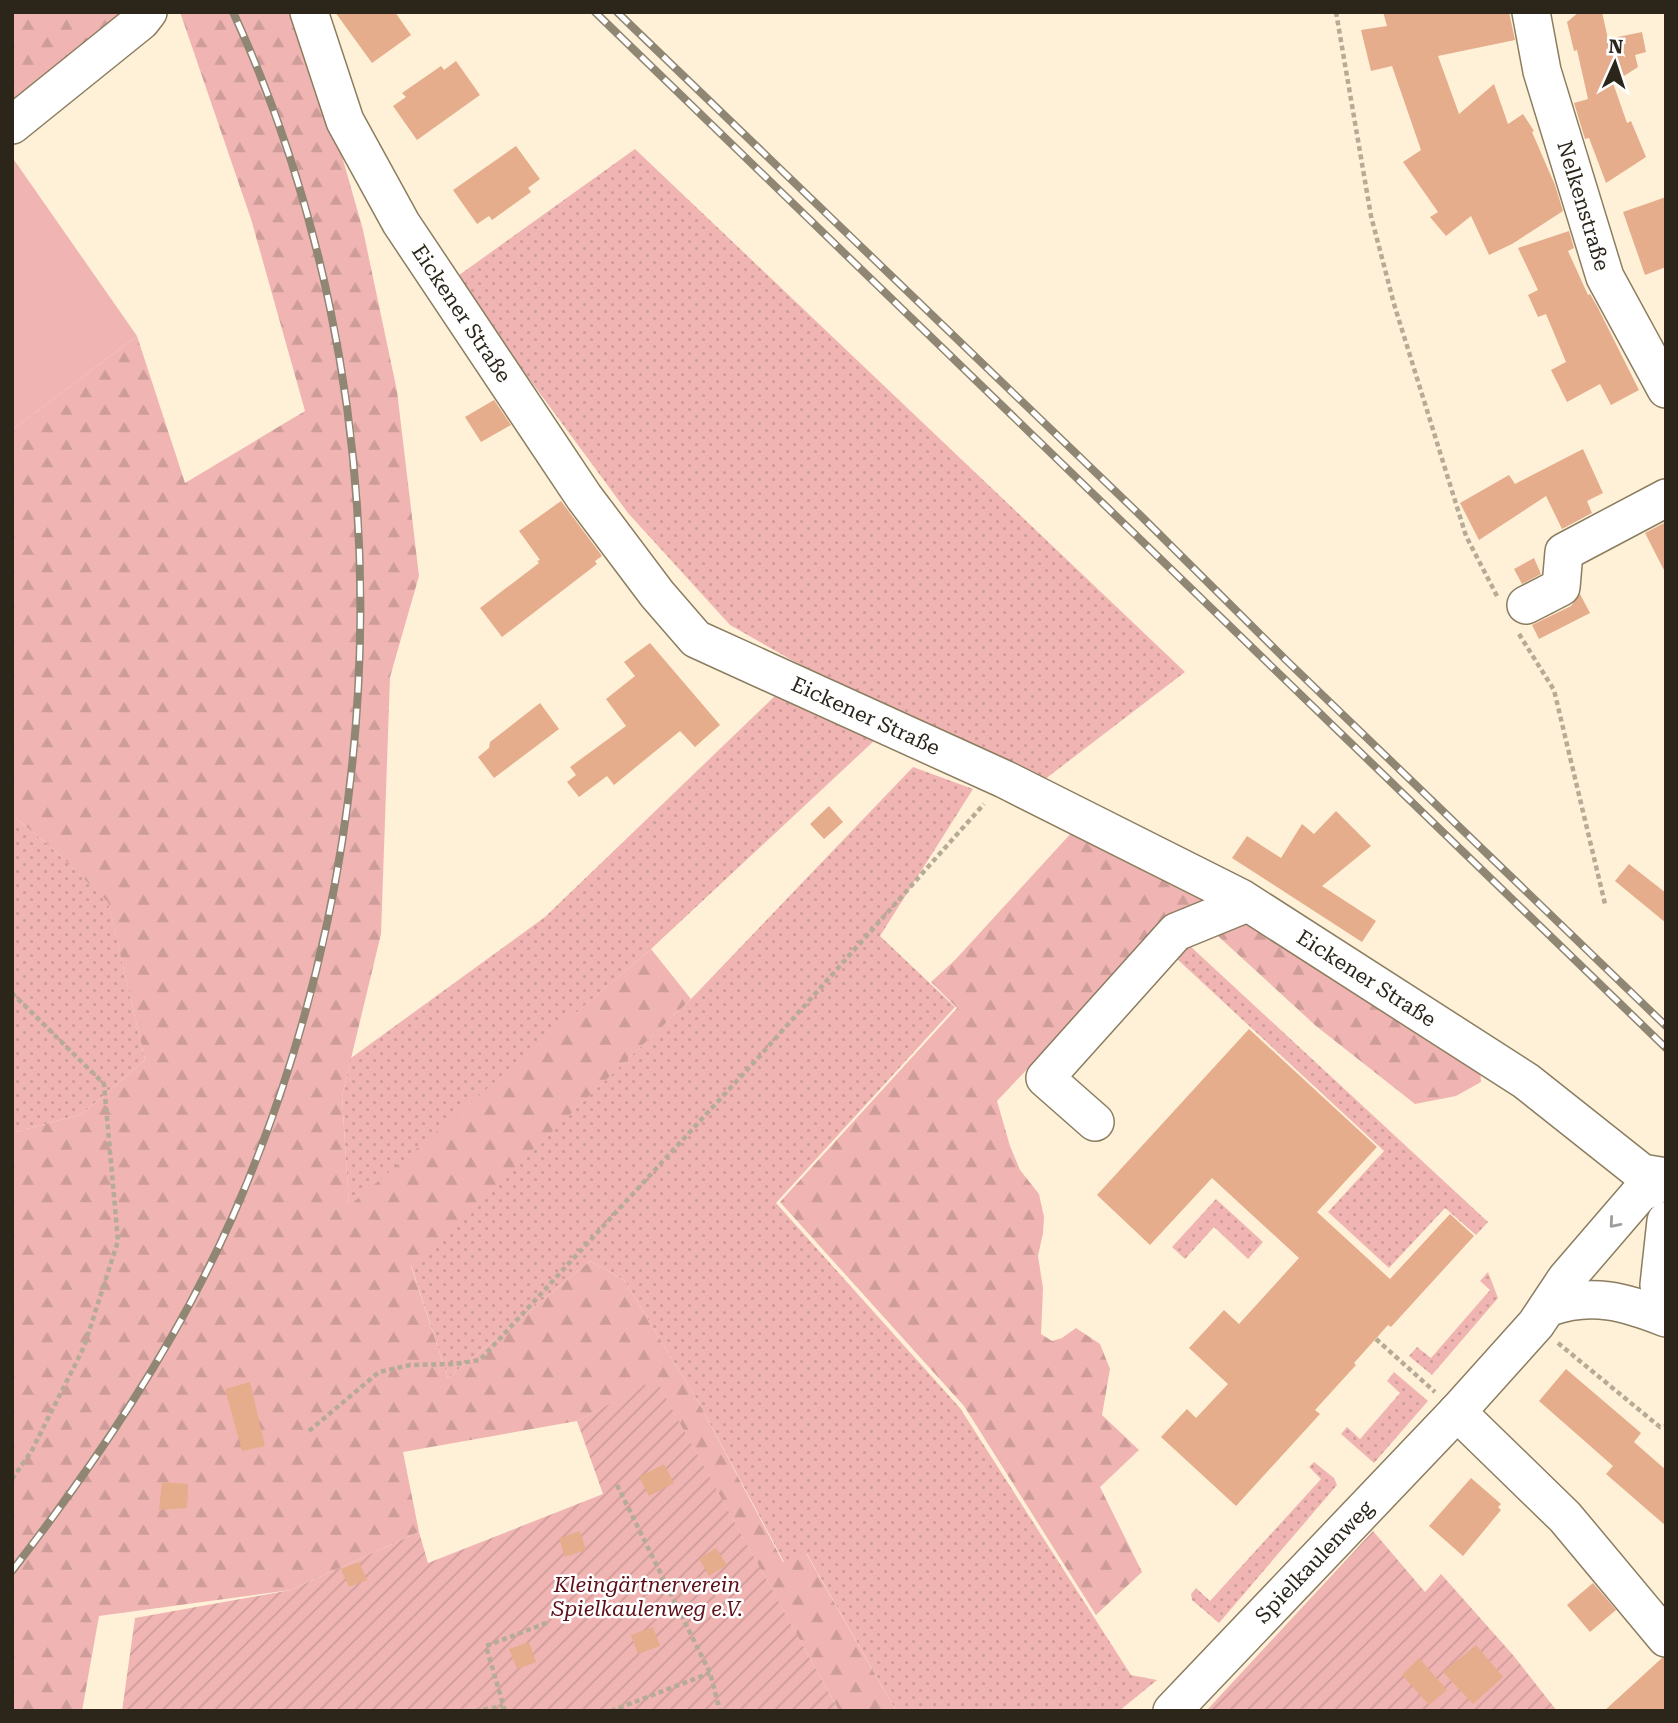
<svg xmlns="http://www.w3.org/2000/svg" width="1678" height="1723" font-family="'Roboto Serif',serif">
	<defs>
		<pattern id="grass-dots" width="8" height="8" patternUnits="userSpaceOnUse" patternTransform="scale(1.75)"><rect width="8" height="8" fill="#f0b5b3"/><path d="M2 2h.1M6 6h.1" fill="none" stroke="#ce9c99" stroke-width="1.8" stroke-linecap="round"/></pattern>
		<pattern id="forest-firs" width="22" height="20" patternUnits="userSpaceOnUse" patternTransform="scale(1.75)"><rect width="22" height="20" fill="#f0b5b3"/><path d="M5 1l3.5 6h-7zM16 11l3.5 6h-7z" fill="#ce9c99"/></pattern>
		<pattern id="garden-furrows" width="10" height="10" patternUnits="userSpaceOnUse" patternTransform="scale(1.75)"><rect width="10" height="10" fill="#f0b5b3"/><path d="M-1 1l2-2M0 10L10 0M9 11l2-2" fill="none" stroke="#ce9c99"/></pattern>
	</defs>
	<rect width="100%" height="100%" fill="#fef1d8"/>
	<path fill="url(#grass-dots)" d="M635 149 1185 672 1040 783 804 667 730 625 628 513 455 278Z
		M776 695 875 740 651 949 349 1207 342 1096 351 1058 545 917Z
		M913 767 973 789 880 936 955 1007 776 1203 960 1408 1131 1675 1157 1680 1119 1711H896L807 1554 784 1562 699 1403 624 1280 590 1261 448 1378 411 1265 691 999Z
		M12 815 52 848 108 901 145 1060 82 1114 12 1133Z
		M1189 945 1488 1222 1476 1235 1445 1208 1389 1268 1328 1212 1384 1151 1176 958Z
		M1216 1199 1263 1242 1248 1259 1214 1227 1185 1259 1172 1247Z
		M1488 1272 1498 1298 1432 1375 1409 1356 1417 1347 1431 1358 1490 1290 1480 1281Z
		M1394 1372 1428 1401 1374 1463 1341 1434 1347 1427 1360 1439 1400 1393 1387 1381Z
		M1314 1462 1334 1478 1337 1485 1219 1623 1192 1600 1191 1594 1196 1588 1210 1601 1321 1479 1309 1467Z"/>
	<path fill="url(#forest-firs)" d="M12 12H161L12 132Z
		M180 12H301L363 230 397 391 419 576 390 677 381 934 342 1096 349 1206 651 949 691 999 411 1266 448 1378 590 1261 624 1280 699 1403 783 1562 806 1553 896 1711H839L656 1381 577 1421 403 1452 419 1532 291 1590 99 1616 82 1711H12V1133L82 1114 145 1060 108 902 52 848 12 815V430L137 336 185 483 305 411 251 219Z
		M1074 830 1202 891 1205 902 1159 930 997 1101 1010 1146 1020 1170 1039 1194 1044 1217 1043 1233 1038 1256 1043 1288 1041 1334 1052 1341 1062 1338 1076 1328 1100 1344 1110 1369 1102 1415 1139 1450 1100 1487 1142 1572 1096 1615 964 1406 780 1202 957 1008 931 982 955 960Z
		M1254 921 1480 1066 1481 1082 1456 1096 1415 1104 1316 1026 1218 936Z"/>
	<path fill="#f0b5b3" d="M12 157 137 336 12 430Z"/>
	<path fill="url(#garden-furrows)" d="M656 1380 839 1711H122L135 1618 291 1590 419 1532 428 1563 603 1494 577 1421Z
		M1373 1531 1425 1592 1441 1574 1513 1655 1557 1711H1206Z"/>
	<path fill="#e5ad8b" d="M335 12H395L411 35 372 63Z
		M1383 12H1509L1515 40 1438 56 1459 114 1494 84 1508 124 1523 114 1534 131 1532 132 1555 185 1563 211 1512 244 1489 255 1471 216 1446 236 1430 217 1438 212 1403 162 1421 150 1392 66 1371 71 1361 30 1387 26Z
		M1579 12H1602L1608 39 1642 32 1646 52 1635 55 1638 67 1613 83 1627 123 1631 121 1646 157 1606 183 1589 138 1585 139 1574 103 1588 99 1577 50 1574 51 1567 22Z
		M456 61 480 95 417 140 393 106 406 97 402 93 441 66 444 70Z
		M516 146 540 179 528 188 531 192 492 220 489 216 477 224 453 190Z
		M1666 197V267L1645 275 1623 212Z
		M1569 231 1574 248 1568 251 1588 295 1590 294 1598 308 1639 390 1611 405 1600 384 1567 402 1551 370 1566 362 1546 314 1538 317 1528 295 1538 290 1518 248Z
		M494 400 511 425 481 442 465 417Z
		M1583 449 1603 493 1587 501 1592 513 1562 529 1546 496 1479 540 1460 503 1509 475 1515 484Z
		M561 501 602 556 595 561 597 564 502 637 480 608 539 563 537 561 540 560 519 531Z
		M1666 522V574L1645 533Z
		M1534 558 1541 574 1522 584 1514 569Z
		M1580 594 1590 613 1539 639 1532 625 1571 606Z
		M650 643 720 725 695 747 680 731 614 785 607 776 579 797 567 782 576 775 570 767 626 726 606 699 635 676 624 662Z
		M540 703 559 729 494 778 478 757 489 748 490 742Z
		M829 806 843 822 824 839 810 824Z
		M1336 811 1371 846 1322 886 1376 921 1362 942 1232 858 1247 836 1281 858 1302 824 1314 834Z
		M1629 864 1666 893V923L1615 881Z
		M1249 1029 1377 1147 1317 1212 1390 1279 1450 1214 1474 1236 1391 1327 1388 1325 1354 1363 1356 1365 1315 1410 1320 1414 1236 1506 1161 1437 1187 1409 1196 1418 1228 1384 1189 1348 1224 1310 1239 1324 1299 1258 1212 1178 1150 1245 1097 1195Z
		M1566 1369 1641 1433 1634 1442 1666 1470V1526L1606 1474 1613 1466 1539 1401Z
		M250 1382 265 1446 242 1451 225 1389Z
		M664 1464 674 1483 649 1496 639 1477Z
		M1471 1478 1501 1504 1498 1507 1501 1510 1463 1556 1429 1526Z
		M162 1482 188 1484 187 1508 159 1510Z
		M580 1531 586 1550 565 1557 559 1538Z
		M716 1548 727 1565 709 1576 699 1559Z
		M359 1562 367 1580 349 1587 341 1569Z
		M1593 1583 1616 1610 1590 1632 1567 1605Z
		M653 1627 660 1646 638 1654 631 1635Z
		M529 1642 536 1662 517 1669 509 1649Z
		M1476 1645 1503 1677 1473 1704 1443 1672Z
		M1419 1658 1447 1690 1429 1705 1402 1675Z
		M1662 1658H1666V1711H1604Z"/>
	<g fill="none" stroke-linecap="round" stroke-linejoin="round">
		<g stroke="#8b7d60" stroke-width="40">
			<g id="minor">
				<path id="s1" d="M309 12 345 121 401 223 584 497 657 594 696 639 1004 779 1241 898 1526 1081 1642 1173 1666 1177"/>
				<path id="s2" d="M1531 12 1542 71 1605 277 1666 389"/>
				<path d="M12 125 141 21 148 12"/>
				<path d="M1526 605 1561 587 1564 552 1666 498"/>
				<path d="M1095 1122 1045 1078 1176 932 1247 903"/>
				<path d="M1666 1221 1659 1285 1666 1316"/>
				<path d="M1550 1307C1591 1292 1626 1302 1666 1318"/>
				<path d="M1457 1412 1565 1517 1666 1638"/>
				<path id="s3" d="M1172 1711 1457 1412 1536 1324 1566 1279 1640 1193 1666 1181"/>
			</g>
		</g>
		<path stroke="#b6ab97" stroke-width="4.5" stroke-dasharray="5 3.5" stroke-linecap="butt" d="M1336 12 1371 216 1394 304 1466 536 1497 596
			M1519 634 1554 690 1605 904
			M12 993 104 1084 118 1241 84 1347 31 1452 12 1479
			M1376 1339 1435 1392
			M1558 1343 1660 1427 1666 1426
			M309 1431 379 1372 410 1365 455 1364 480 1360 758 1058 984 804
			M617 1485 710 1673 720 1711
			M475 1711 503 1706
			M505 1711 486 1646 549 1622
			M611 1711 710 1673"/>
		<use href="#minor" stroke="#fff" stroke-width="37"/>
		<g stroke="#8f8674" stroke-width="8">
			<path id="rail" d="M595 12 1666 1048
				M617 12 1141 516 1286 660 1666 1026
				M12 1571C97 1461 175 1346 232 1218 399 840 407 390 233 12"/>
		</g>
		<use href="#rail" stroke="#fff" stroke-width="5" stroke-dasharray="16" stroke-linecap="butt"/>
	</g>
	<defs><path id="oneway-chevron" d="M-2-3.5L2.5 0L-2 3.5" fill="none" stroke-width="1.6" stroke-linecap="round" stroke-linejoin="round" transform="scale(1.75)"/></defs>
	<use stroke="#a09d98" href="#oneway-chevron" transform="translate(1614 1223) rotate(131)"/>
	<g text-anchor="middle" stroke-width="5" stroke-linejoin="round" paint-order="stroke">
		<g font-size="21" fill="#2b251a" stroke="#fff">
			<text dy="7" stroke="none"><textPath href="#s2" startOffset="201">Nelkenstraße</textPath></text>
			<text dy="7" stroke="none"><textPath href="#s1" startOffset="340">Eickener Straße</textPath></text>
			<text dy="7" stroke="none"><textPath href="#s1" startOffset="928">Eickener Straße</textPath></text>
			<text dy="7" stroke="none"><textPath href="#s1" startOffset="1494">Eickener Straße</textPath></text>
			<text dy="7" stroke="none"><textPath href="#s3" startOffset="206">Spielkaulenweg</textPath></text>
		</g>
		<g font-size="21" font-style="italic" fill="#5d0e17" stroke="#fff">
			<text x="647" y="1592">Kleingärtnerverein<tspan x="647" dy="24">Spielkaulenweg e.V.</tspan></text>
		</g>
	</g>
	<rect width="1678" height="1723" fill="none" stroke="#2b251a" stroke-width="28"/>
	<g transform="translate(1615 63) rotate(3)" stroke="#ffffff" stroke-width="5" paint-order="stroke">
	<path d="M0-5L12 26L0 18L-12 26Z" fill="#2b251a"/>
	<text y="-10" font-size="19" font-weight="bold" text-anchor="middle" fill="#2b251a">N</text>
	</g>
</svg>
